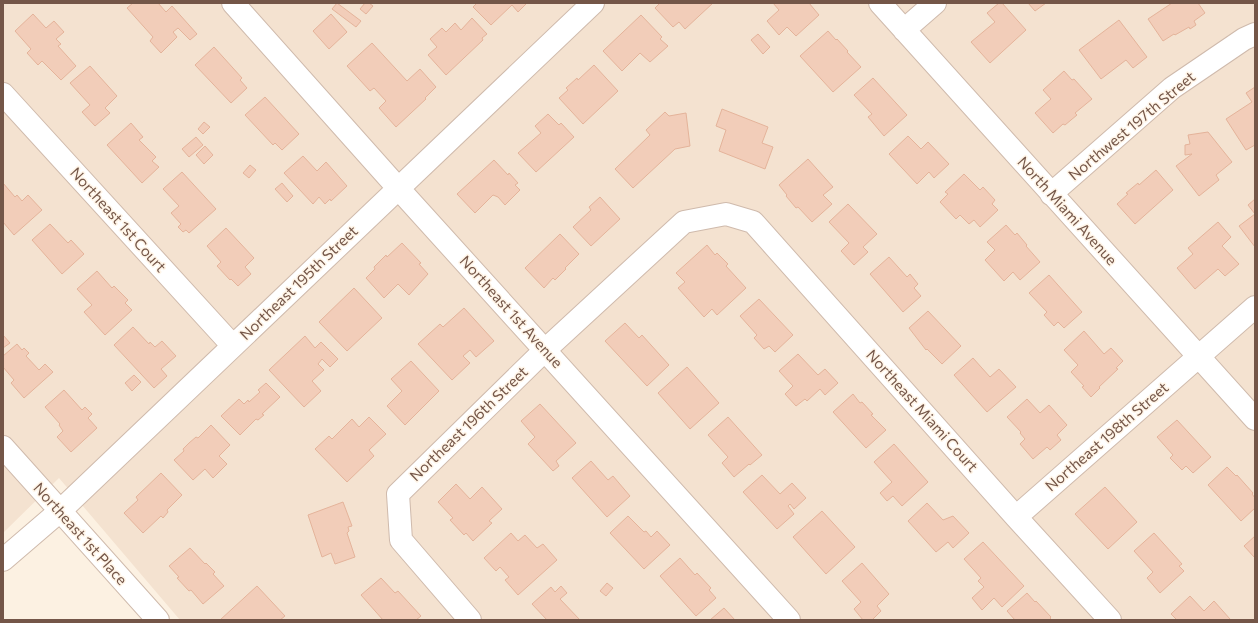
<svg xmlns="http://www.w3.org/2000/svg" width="1258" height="623" font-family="Commissioner,sans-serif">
	<rect width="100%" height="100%" fill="#fcf1e2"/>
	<path fill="#f4e2d0" d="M3 3H1255V620H180L59 478 3 533Z"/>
	<path fill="#f2cdb9" stroke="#e4b39a" d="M133 3H158L166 12 172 6 197 34 190 40 178 28 173 32 177 37 161 53 150 41 153 37 127 8Z
		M337 3 361 21 356 27 332 9Z
		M365 3H369L373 6 366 14 360 9Z
		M477 3H527L518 12 512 5 491 25 473 7Z
		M660 3H713L685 29 679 22 673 27 655 8Z
		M773 3H809L819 15 796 36 787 27 779 35 767 21 779 10Z
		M999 3H1002L1026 30 990 63 971 42 995 22 987 13Z
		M1028 3H1046L1035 11Z
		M1172 3H1198L1205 13 1194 21 1196 25 1190 29 1189 27 1175 35 1174 34 1163 41 1148 19Z
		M33 14 46 28 54 21 64 32 56 39 61 44 58 46 76 66 61 80 42 61 38 65 27 53 31 49 15 31Z
		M331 14 347 32 329 49 313 31Z
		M641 15 662 37 660 39 668 46 650 62 640 53 622 71 603 51Z
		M472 18 487 34 482 38 483 40 446 75 428 55 437 47 430 39 442 28 446 32 455 23 461 30Z
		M1119 20 1147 57 1133 68 1126 60 1101 79 1079 50Z
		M828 31 836 40 837 39 848 51 847 52 861 67 833 92 800 56Z
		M758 34 770 47 763 54 751 40Z
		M372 43 407 81 420 69 436 87 425 98 426 99 396 127 379 108 386 101 374 88 370 91 347 66Z
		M214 47 242 78 240 80 247 88 231 103 195 65Z
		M594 65 618 91 583 124 559 98 568 90 566 88 577 78 578 80Z
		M90 66 117 96 105 108 110 113 95 126 82 112 90 105 70 83Z
		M1064 71 1072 80 1074 79 1092 99 1075 113 1077 115 1065 125 1063 124 1053 133 1035 113 1051 99 1043 90Z
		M873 78 907 115 884 136 868 117 872 114 854 95Z
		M1255 87V145L1246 150 1226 119 1252 102 1246 93Z
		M265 97 299 134 282 150 275 143 273 145 245 115Z
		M722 109 768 127 762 143 773 147 765 169 719 151 726 130 716 126Z
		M665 112 669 116 686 113 690 146 675 149 633 188 615 169 650 135 646 130Z
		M548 114 559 125 561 123 574 137 536 172 518 153 541 133 535 126Z
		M204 122 210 127 203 134 198 129Z
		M131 123 143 137 139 140 156 157 152 161 159 167 142 183 107 145Z
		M1208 132 1232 162 1216 175 1219 180 1199 196 1176 166 1192 154 1185 155V145L1190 144 1188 135Z
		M908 136 921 149 928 142 949 164 934 178 929 172 917 184 889 154Z
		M196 137 203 145 189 157 182 149Z
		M205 146 213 155 204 164 196 155Z
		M303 156 317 171 326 162 347 186 331 201 330 199 325 204 319 197 313 204 284 173Z
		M808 159 833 187 823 195 832 204 812 222 798 207 796 208 786 196 787 195 779 185Z
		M494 160 508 175 509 173 518 183 515 185 520 190 505 205 498 197 493 195 475 213 457 194Z
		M250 165 256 170 249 178 243 173Z
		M1156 170 1173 190 1135 224 1117 204 1128 194 1126 193 1138 183 1139 185Z
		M182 172 216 209 189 233 186 230 183 232 178 227 181 224 171 213 179 206 163 189Z
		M964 174 980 190 983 187 995 200 992 204 998 210 980 227 974 220 969 224 960 215 956 219 940 202 948 194 945 192Z
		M3 183 15 197 17 195 22 201 28 195 42 210 14 235 3 222Z
		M282 183 293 196 287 202 275 189Z
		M600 197 620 219 591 246 573 227 591 210 589 207Z
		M1255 199V247L1239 226 1255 214 1248 205Z
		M848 204 877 234 863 247 868 252 854 265 841 251 849 243 829 222Z
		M1218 222 1231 237 1222 246 1239 264 1225 276 1218 269 1195 289 1177 268 1193 254 1188 248Z
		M50 224 68 243 71 240 84 254 62 274 32 240Z
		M1006 225 1015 235 1017 233 1027 245 1026 246 1040 262 1020 280 1013 272 1004 281 985 260 995 250 987 242Z
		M226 228 254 258 245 267 251 274 238 286 231 279 230 280 217 266 221 262 207 246Z
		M560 234 579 254 565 268 566 269 555 280 553 278 544 288 525 268Z
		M402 243 421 263 419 264 428 274 409 295 398 284 384 298 366 278 375 269 374 267 386 255 387 257Z
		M707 245 715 255 717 253 728 264 726 266 746 288 717 315 712 309 704 317 678 288 685 282 676 273Z
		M889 257 907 277 910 274 918 284 914 288 921 296 903 312 870 274Z
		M97 271 112 288 114 286 128 300 125 303 132 310 105 335 84 312 92 305 77 289Z
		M1049 275 1082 312 1064 328 1058 322 1054 326 1044 315 1047 312 1029 293Z
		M354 288 382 318 347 351 319 322Z
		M759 299 793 335 775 352 769 346 764 349 754 338 757 335 740 316Z
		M464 308 494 341 476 357 470 350 463 356 470 363 452 380 418 344 440 324 443 327Z
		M928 311 961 346 942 364 927 349 926 350 909 328Z
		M625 323 639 338 642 335 669 365 647 386 605 341Z
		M133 327 149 344 150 342 155 347 162 341 176 356 161 369 167 376 154 388 114 345Z
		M1084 331 1104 354 1111 348 1123 361 1116 368 1118 369 1099 387 1100 388 1091 397 1082 387 1084 386 1071 372 1078 365 1064 350Z
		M3 335 10 343 3 348Z
		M305 336 315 348 321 342 338 359 330 367 322 359 318 364 324 370 312 381 321 391 304 407 269 370Z
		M17 344 22 350 24 348 29 353 26 356 39 370 45 364 53 372 24 398 11 383 14 380 3 367V356Z
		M798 354 818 375 825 369 838 383 825 395 820 389 807 401 805 399 796 406 785 394 793 386 779 371Z
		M973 358 990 377 999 369 1016 387 987 412 954 375Z
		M411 361 439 391 405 425 387 406 402 391 391 379Z
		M687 367 719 403 690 429 658 393Z
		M134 375 141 382 132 391 125 383Z
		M266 383 280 397 262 414 264 415 258 420 256 419 240 435 221 416 239 399 244 404 248 400 249 402 260 392 258 390Z
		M64 390 82 410 85 407 92 414 88 418 97 428 71 452 57 437 63 431 59 425 60 424 45 407Z
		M853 394 860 403 862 402 873 414 871 415 886 430 866 448 833 412Z
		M1027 399 1040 413 1049 405 1067 425 1057 435 1061 440 1050 450 1047 447 1033 459 1020 444 1025 439 1020 433 1021 432 1007 417Z
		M540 404 576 443 556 461 559 466 553 471 528 444 535 437 521 421Z
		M369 417 386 434 369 450 374 456 347 482 315 449 329 436 332 439 352 419 359 427Z
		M728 417 762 455 750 465 749 464 734 477 722 463 728 457 708 435Z
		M1177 420 1211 457 1193 473 1186 466 1182 470 1170 458 1173 455 1157 437Z
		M211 425 230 445 219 456 227 464 213 478 205 469 193 480 174 460 184 451 183 449 189 443 196 437 198 438Z
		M894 444 928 482 902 506 893 496 887 501 880 493 892 482 874 462Z
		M591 461 608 480 613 476 630 496 607 517 572 478Z
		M1227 467 1236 476 1237 475 1253 493 1252 494 1255 498V508L1241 521 1208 485Z
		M161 473 182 495 167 510 168 512 163 518 161 516 143 533 124 513 138 500 136 497Z
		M762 475 780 494 792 483 806 498 794 509 790 504 788 506 794 514 777 529 743 492Z
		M456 484 470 499 482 487 502 509 489 521 492 523 473 541 466 533 464 535 450 520 453 518 438 502Z
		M1105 487 1137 522 1108 549 1075 514Z
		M343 502 352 526 348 527 349 531 347 533 355 557 335 564 331 553 322 557 308 515Z
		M927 503 943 520 953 516 969 533 953 548 948 542 936 552 908 521Z
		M822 511 855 547 826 574 793 537Z
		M628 516 644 532 646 531 651 537 657 531 670 545 644 569 610 533Z
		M511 533 518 541 525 535 537 548 543 544 557 560 518 595 505 580 509 577 500 567 496 571 484 558Z
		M1154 533 1182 564 1179 566 1184 571 1160 593 1147 578 1153 572 1134 551Z
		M1255 536V558L1244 546Z
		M983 542 1024 586 1002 607 994 598 982 610 972 598 984 587 978 581 981 578 964 559Z
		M190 548 205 564 206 563 215 572 213 574 224 586 203 604 191 590 189 591 177 578 179 577 169 566Z
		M680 558 695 575 697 573 711 588 709 590 716 598 696 616 660 576Z
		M862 563 889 594 877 606 881 611 872 620H863L854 609 861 602 842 581Z
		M381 578 395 593 398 591 421 616 416 620H383L361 595Z
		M607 583 613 588 606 596 600 591Z
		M257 586 285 616 280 620H220Z
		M561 586 567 593 560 599 580 620H547L532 604 551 587 555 592Z
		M1027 593 1035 602 1036 601 1051 617 1050 618 1052 620H1015L1007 611Z
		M1190 596 1204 611 1214 601 1230 619 1228 620H1177L1171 614Z
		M724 608 735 620H710Z"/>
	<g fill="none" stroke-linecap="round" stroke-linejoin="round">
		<g stroke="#cfbaac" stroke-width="24">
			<path id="minor" d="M233 3 398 188 789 620
				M880 3 1255 419
				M904 30 935 3
				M3 94 233 346
				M1051 194 1172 88 1244 39 1255 34
				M3 447 158 620
				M1016 517 1255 307
				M3 560 60 511 593 3
				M470 620 401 540 398 494 545 350 684 222 726 214 753 222 1016 517 1110 620"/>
		</g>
		<use href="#minor" stroke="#fff" stroke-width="22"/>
	</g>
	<g text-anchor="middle" stroke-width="3" stroke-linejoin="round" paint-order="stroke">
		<g font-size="15" fill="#745648" stroke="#fff5e8">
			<text transform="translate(1132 126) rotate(-40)" y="5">Northwest 197th Street</text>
			<text transform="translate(1067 211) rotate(48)" y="5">North Miami Avenue</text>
			<text transform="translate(118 220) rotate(48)" y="5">Northeast 1st Court</text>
			<text transform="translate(299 283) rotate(-44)" y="5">Northeast 195th Street</text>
			<text transform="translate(511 312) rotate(48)" y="5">Northeast 1st Avenue</text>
			<text transform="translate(922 411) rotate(48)" y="5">Northeast Miami Court</text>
			<text transform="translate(469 424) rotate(-44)" y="5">Northeast 196th Street</text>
			<text transform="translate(1107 437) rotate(-41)" y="5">Northeast 198th Street</text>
			<text transform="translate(80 534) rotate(48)" y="5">Northeast 1st Place</text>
		</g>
	</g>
	<rect width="1258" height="623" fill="none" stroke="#745648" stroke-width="8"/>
</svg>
